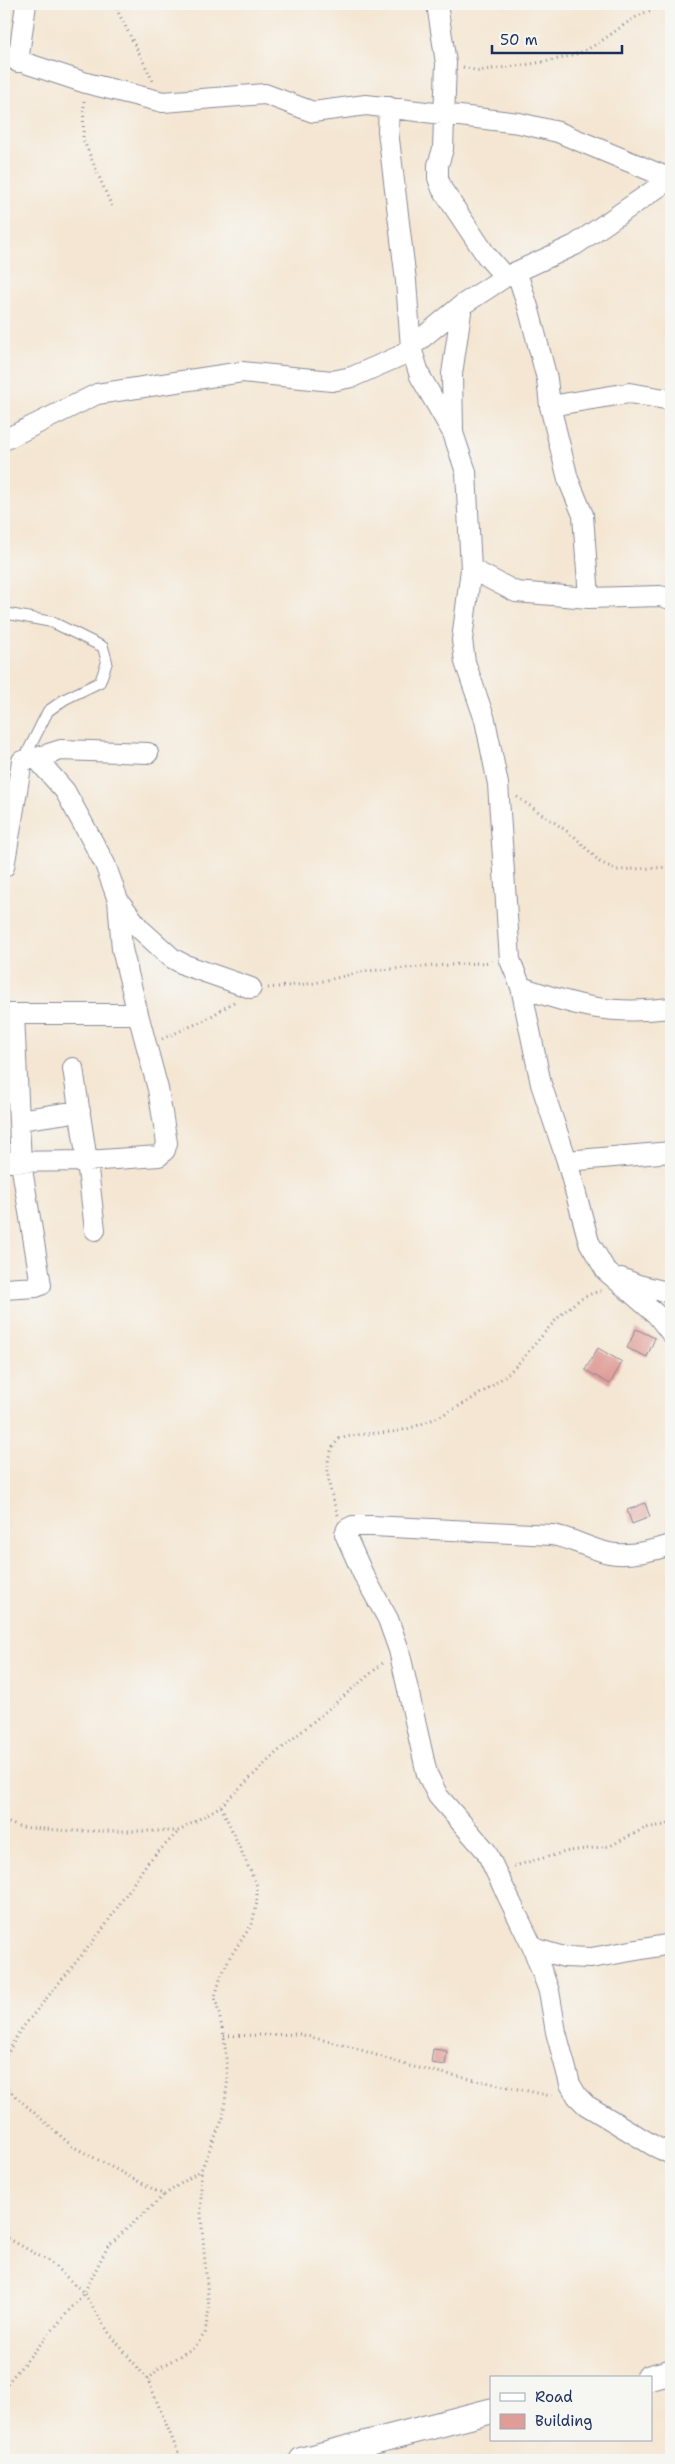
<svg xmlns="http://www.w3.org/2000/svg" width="675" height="2464" font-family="'Shantell Sans',sans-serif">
	<rect width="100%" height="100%" fill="#f6f6f2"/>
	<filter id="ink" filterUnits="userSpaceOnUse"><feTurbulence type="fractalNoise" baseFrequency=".02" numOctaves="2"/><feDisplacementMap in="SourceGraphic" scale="10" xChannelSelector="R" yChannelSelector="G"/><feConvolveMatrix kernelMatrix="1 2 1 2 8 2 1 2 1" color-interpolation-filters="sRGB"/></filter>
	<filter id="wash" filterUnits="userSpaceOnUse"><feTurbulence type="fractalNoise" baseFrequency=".0096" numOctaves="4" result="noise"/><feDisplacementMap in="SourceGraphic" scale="20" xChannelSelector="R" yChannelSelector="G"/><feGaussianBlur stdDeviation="1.12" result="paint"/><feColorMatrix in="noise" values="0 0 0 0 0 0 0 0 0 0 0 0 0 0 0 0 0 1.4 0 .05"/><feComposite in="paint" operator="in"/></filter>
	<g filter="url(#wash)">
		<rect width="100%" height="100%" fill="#f4e6d2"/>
		<g id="blocks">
			<path fill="#e09d98" d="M636 1329 655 1338 647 1357 627 1348Z
				M598 1348 622 1362 610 1384 585 1370Z
				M645 1503 650 1517 632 1524 627 1510Z
				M433 2049 447 2051 445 2065 431 2063Z"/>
		</g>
	</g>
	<g filter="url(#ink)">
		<use href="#blocks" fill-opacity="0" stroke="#888a98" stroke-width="1"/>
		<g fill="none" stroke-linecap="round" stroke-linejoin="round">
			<g stroke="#888a98" stroke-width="12">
				<path id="service" d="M4 613 52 622 103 647 107 662 100 682 65 699 48 711 23 761"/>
			</g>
			<g stroke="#888a98" stroke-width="22">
				<path id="minor" d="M437 4 446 63 443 149 438 165V178L442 189 486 255 505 277
					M4 56 86 83 163 102 265 94 313 112 366 105 519 123 558 132 671 179
					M18 62 26 4
					M389 107 388 131 406 281 411 348 420 376 453 433 466 472 471 569 462 640 465 662 485 720 498 784 510 960 521 987 541 1084 567 1161 589 1242 606 1271 657 1315 671 1333
					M517 273 529 310 547 379 550 406 568 479 583 515 589 598
					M550 406 629 393 671 400
					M453 430 452 374 462 305
					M4 440 97 394 242 372 332 381 352 377 400 356 462 305 505 277 575 245 670 179
					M471 569 516 592 589 598 660 596 671 599
					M36 758 61 750 148 753
					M4 867 22 761 36 758 65 791 105 864 118 900 140 929 172 958 185 965 251 988
					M521 987C579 1007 610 1015 671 1008
					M4 1014H138L122 949 118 900
					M73 1068 87 1161 95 1230
					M19 1120 80 1111
					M567 1161 671 1152
					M4 1162 87 1161 159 1156 165 1150 167 1143 158 1089 138 1014
					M621 1278 638 1285 671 1293
					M4 1289 36 1287 41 1285 21 1163 14 1015
					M671 1545C652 1551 629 1557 609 1553 589 1549 572 1538 552 1535L372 1526H353L347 1529 345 1534 363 1574 388 1619 399 1650 427 1774 438 1796 486 1851 496 1872 533 1948 549 1991 556 2032 570 2084 577 2096 586 2105 654 2146 671 2154
					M533 1948 564 1957 591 1958 671 1944"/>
			</g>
			<g stroke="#888a98" stroke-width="27">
				<path id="tertiary" d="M649 2378 671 2372
					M302 2460 491 2411"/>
			</g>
			<path stroke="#888a98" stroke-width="3" stroke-dasharray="1 4" stroke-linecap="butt" d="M114 4 153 81
				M463 67 478 71C509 66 547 64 576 54 611 42 633 7 671 7
				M84 101 83 139 112 207
				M517 797 574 836 600 862 617 870 671 867
				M268 988 315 983 365 971 492 962
				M162 1039 205 1020 234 1002
				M338 1515C330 1492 319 1459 339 1439 359 1433 371 1434 391 1432 424 1429 481 1396 506 1375 534 1352 564 1296 602 1291
				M4 1821 19 1827 71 1831H179L221 1806 276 1753 383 1663
				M514 1866 569 1851 610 1846 645 1828 671 1824
				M224 2036 299 2034 355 2048 409 2066 556 2097
				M4 2060 19 2032 103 1929 147 1863 179 1831
				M4 2086 72 2146 164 2195 201 2170
				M4 2236 50 2262 84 2293 109 2333 148 2380 181 2460
				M148 2380 159 2368 195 2347 205 2333 209 2309 201 2215V2170L223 2118 228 2078 224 2036 215 1997 221 1976 230 1957 252 1924 257 1902V1886L221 1806
				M4 2387 84 2293 108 2246 164 2195"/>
			<use href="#service" stroke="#fff" stroke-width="10"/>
			<use href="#minor" stroke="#fff" stroke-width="20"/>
			<use href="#tertiary" stroke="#fff" stroke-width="25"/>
		</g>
	</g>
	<rect width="675" height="2464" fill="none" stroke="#f6f6f2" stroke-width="20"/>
	<rect x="490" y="2376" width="162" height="65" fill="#f6f6f2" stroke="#9ea6b7"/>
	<rect x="500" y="2393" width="25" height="8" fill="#ffffff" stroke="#9ea6b7"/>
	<text x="535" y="2402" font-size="15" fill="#1b2f5e">Road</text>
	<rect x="500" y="2414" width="25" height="15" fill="#e09d98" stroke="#9ea6b7"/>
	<text x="535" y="2426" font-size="15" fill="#1b2f5e">Building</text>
	<path d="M492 45v8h130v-8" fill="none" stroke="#1b2f5e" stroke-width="2.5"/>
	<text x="500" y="45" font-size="15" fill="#1b2f5e" stroke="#f6f6f2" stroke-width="4" paint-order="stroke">50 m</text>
</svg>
